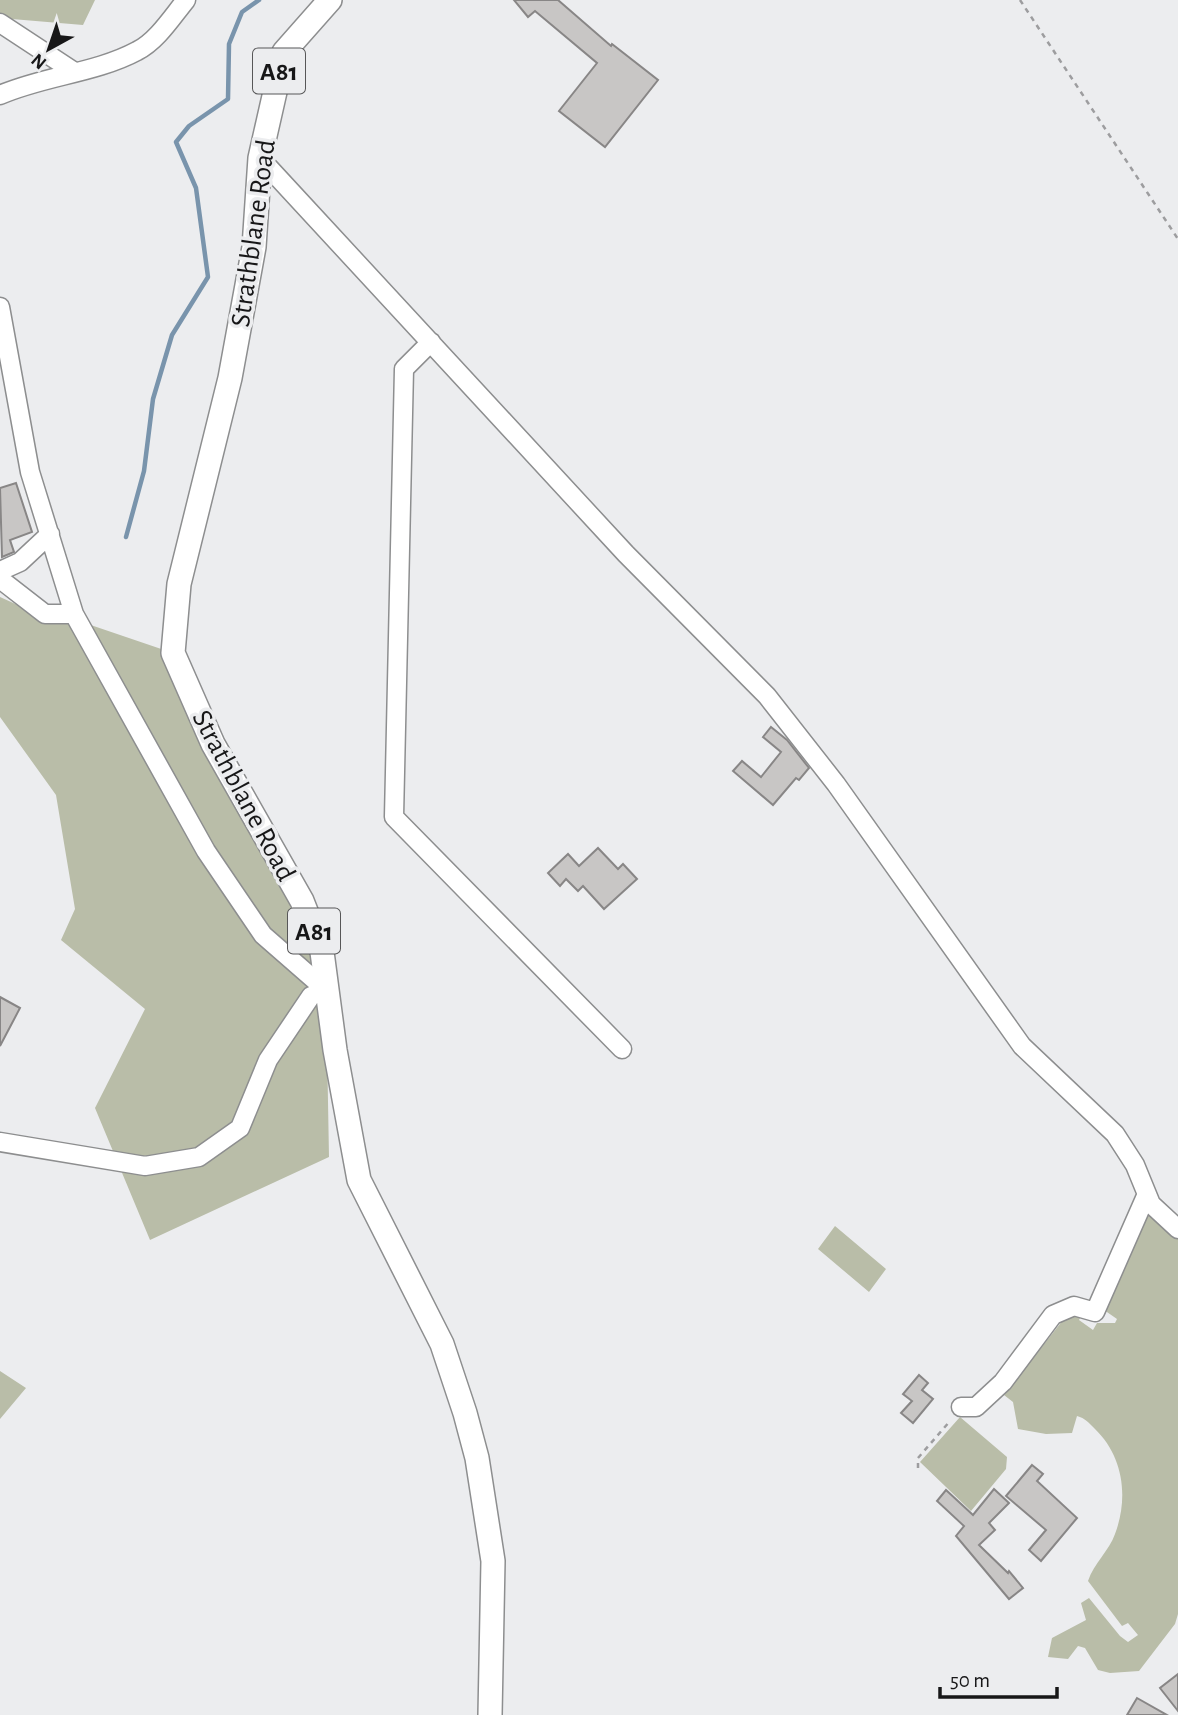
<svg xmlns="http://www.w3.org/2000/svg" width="1178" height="1715" font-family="'Alegreya Sans',sans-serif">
	<rect width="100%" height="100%" fill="#ecedef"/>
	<path fill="#b9bda8" d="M0 0H95L83 25 0 18Z
		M0 597 42 616 73 619 173 653 275 850 326 990 329 1157 150 1240 95 1108 145 1009 61 940 75 909 56 795 0 717Z
		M1149 1215 1178 1237V1614L1175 1624 1139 1671 1110 1673 1098 1670 1085 1648 1078 1646 1068 1659 1048 1657 1052 1638 1086 1620 1081 1603 1089 1598 1120 1636 1128 1642 1138 1635 1128 1623 1122 1626 1088 1581C1094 1563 1109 1551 1115 1534 1129 1497 1123 1456 1095 1429 1089 1423 1085 1418 1077 1416L1072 1433 1046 1434 1018 1429 1013 1402 1004 1395 1067 1315 1082 1314 1079 1320 1093 1330 1097 1323H1115L1117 1319 1104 1310 1143 1220Z
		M835 1226 886 1269 869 1292 818 1249Z
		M0 1371 26 1388 0 1419Z
		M960 1417 1007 1457 1006 1469 971 1511 920 1462Z"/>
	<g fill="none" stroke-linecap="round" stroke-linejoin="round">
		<path stroke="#7994ac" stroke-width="4.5" d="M126 537 144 471 153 399 172 335 208 277 196 188 176 142 189 126 228 99 229 44 242 12 259 0"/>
	</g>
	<path fill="#c8c6c5" stroke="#888686" stroke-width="2" d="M514 0H558L611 46 612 44 658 80 605 147 559 111 597 63 535 11 528 17Z
		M16 483 32 532 10 540 14 552 2 557 0 488Z
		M771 727 787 740 809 768 799 780 796 778 773 805 733 771 742 761 761 777 781 752 763 737Z
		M598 848 618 869 623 864 637 879 604 909 583 886 578 891 566 879 560 886 548 873 568 854 579 866Z
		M0 997 20 1008 0 1046Z
		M919 1375 928 1383 922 1390 933 1399 913 1423 901 1413 912 1401 903 1394Z
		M1032 1465 1043 1474 1037 1481 1077 1518 1041 1561 1029 1550 1046 1530 1006 1496Z
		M994 1489 1009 1503 989 1523 995 1530 979 1545 1008 1573 1009 1571 1023 1588 1009 1599 956 1536 964 1526 937 1501 946 1490 973 1515Z
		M1178 1674V1711L1160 1688Z
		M1137 1698 1167 1715H1127Z"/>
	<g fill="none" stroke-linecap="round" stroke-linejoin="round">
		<g stroke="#8d8e8f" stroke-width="21">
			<path id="minor" d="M0 23 73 71
				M0 95C43 76 96 73 137 51 157 41 172 17 186 0
				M260 158 626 554 767 696 836 784 1022 1046 1115 1134 1135 1165 1151 1204 1178 1229
				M0 307 30 472 74 614 206 851 263 935 326 990 311 996 268 1060 240 1128 199 1157 145 1166 0 1142
				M431 342 404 369 394 817 622 1049
				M0 571 20 562 50 534
				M0 579 45 614H74
				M961 1407H976L1003 1382 1053 1315 1074 1306 1095 1312 1146 1196"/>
		</g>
		<g stroke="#8d8e8f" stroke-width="26">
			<path id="major" d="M330 0 284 52 260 158 254 247 230 378 179 584 173 653 213 744 302 901 322 952 335 1050 359 1180 442 1344 465 1413 477 1458 493 1561 490 1715"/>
		</g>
		<path stroke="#9d9d9f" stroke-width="2.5" stroke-dasharray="5 5" stroke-linecap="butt" d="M1020 0 1178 239
			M918 1468V1458L950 1421"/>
		<use href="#minor" stroke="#fff" stroke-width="18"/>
		<use href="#major" stroke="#fff" stroke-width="23"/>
	</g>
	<g text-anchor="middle" stroke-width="7" stroke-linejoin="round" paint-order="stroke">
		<g fill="#ecedef" stroke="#575758" stroke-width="2">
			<rect x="253" y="48.5" width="52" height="45" rx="5"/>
			<rect x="288" y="908.5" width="52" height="45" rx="5"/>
		</g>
		<g font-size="26" font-weight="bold" fill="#171718">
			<text x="279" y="80">A81</text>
			<text x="314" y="940">A81</text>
		</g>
		<g font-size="28" fill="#171718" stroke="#ecedef">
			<text transform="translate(252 233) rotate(-82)" y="10">Strathblane Road</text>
			<text transform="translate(245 795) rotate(62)" y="10">Strathblane Road</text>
		</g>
	</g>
	<g transform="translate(49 49) rotate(220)" stroke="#ecedef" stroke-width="5" paint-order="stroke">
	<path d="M0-5L12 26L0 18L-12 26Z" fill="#171718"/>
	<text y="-10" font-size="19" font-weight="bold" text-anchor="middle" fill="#171718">N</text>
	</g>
	<path d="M940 1687v10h117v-10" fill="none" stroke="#171718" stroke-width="3.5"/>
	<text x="950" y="1687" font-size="21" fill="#171718" stroke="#ecedef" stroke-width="5" paint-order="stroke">50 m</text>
</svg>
